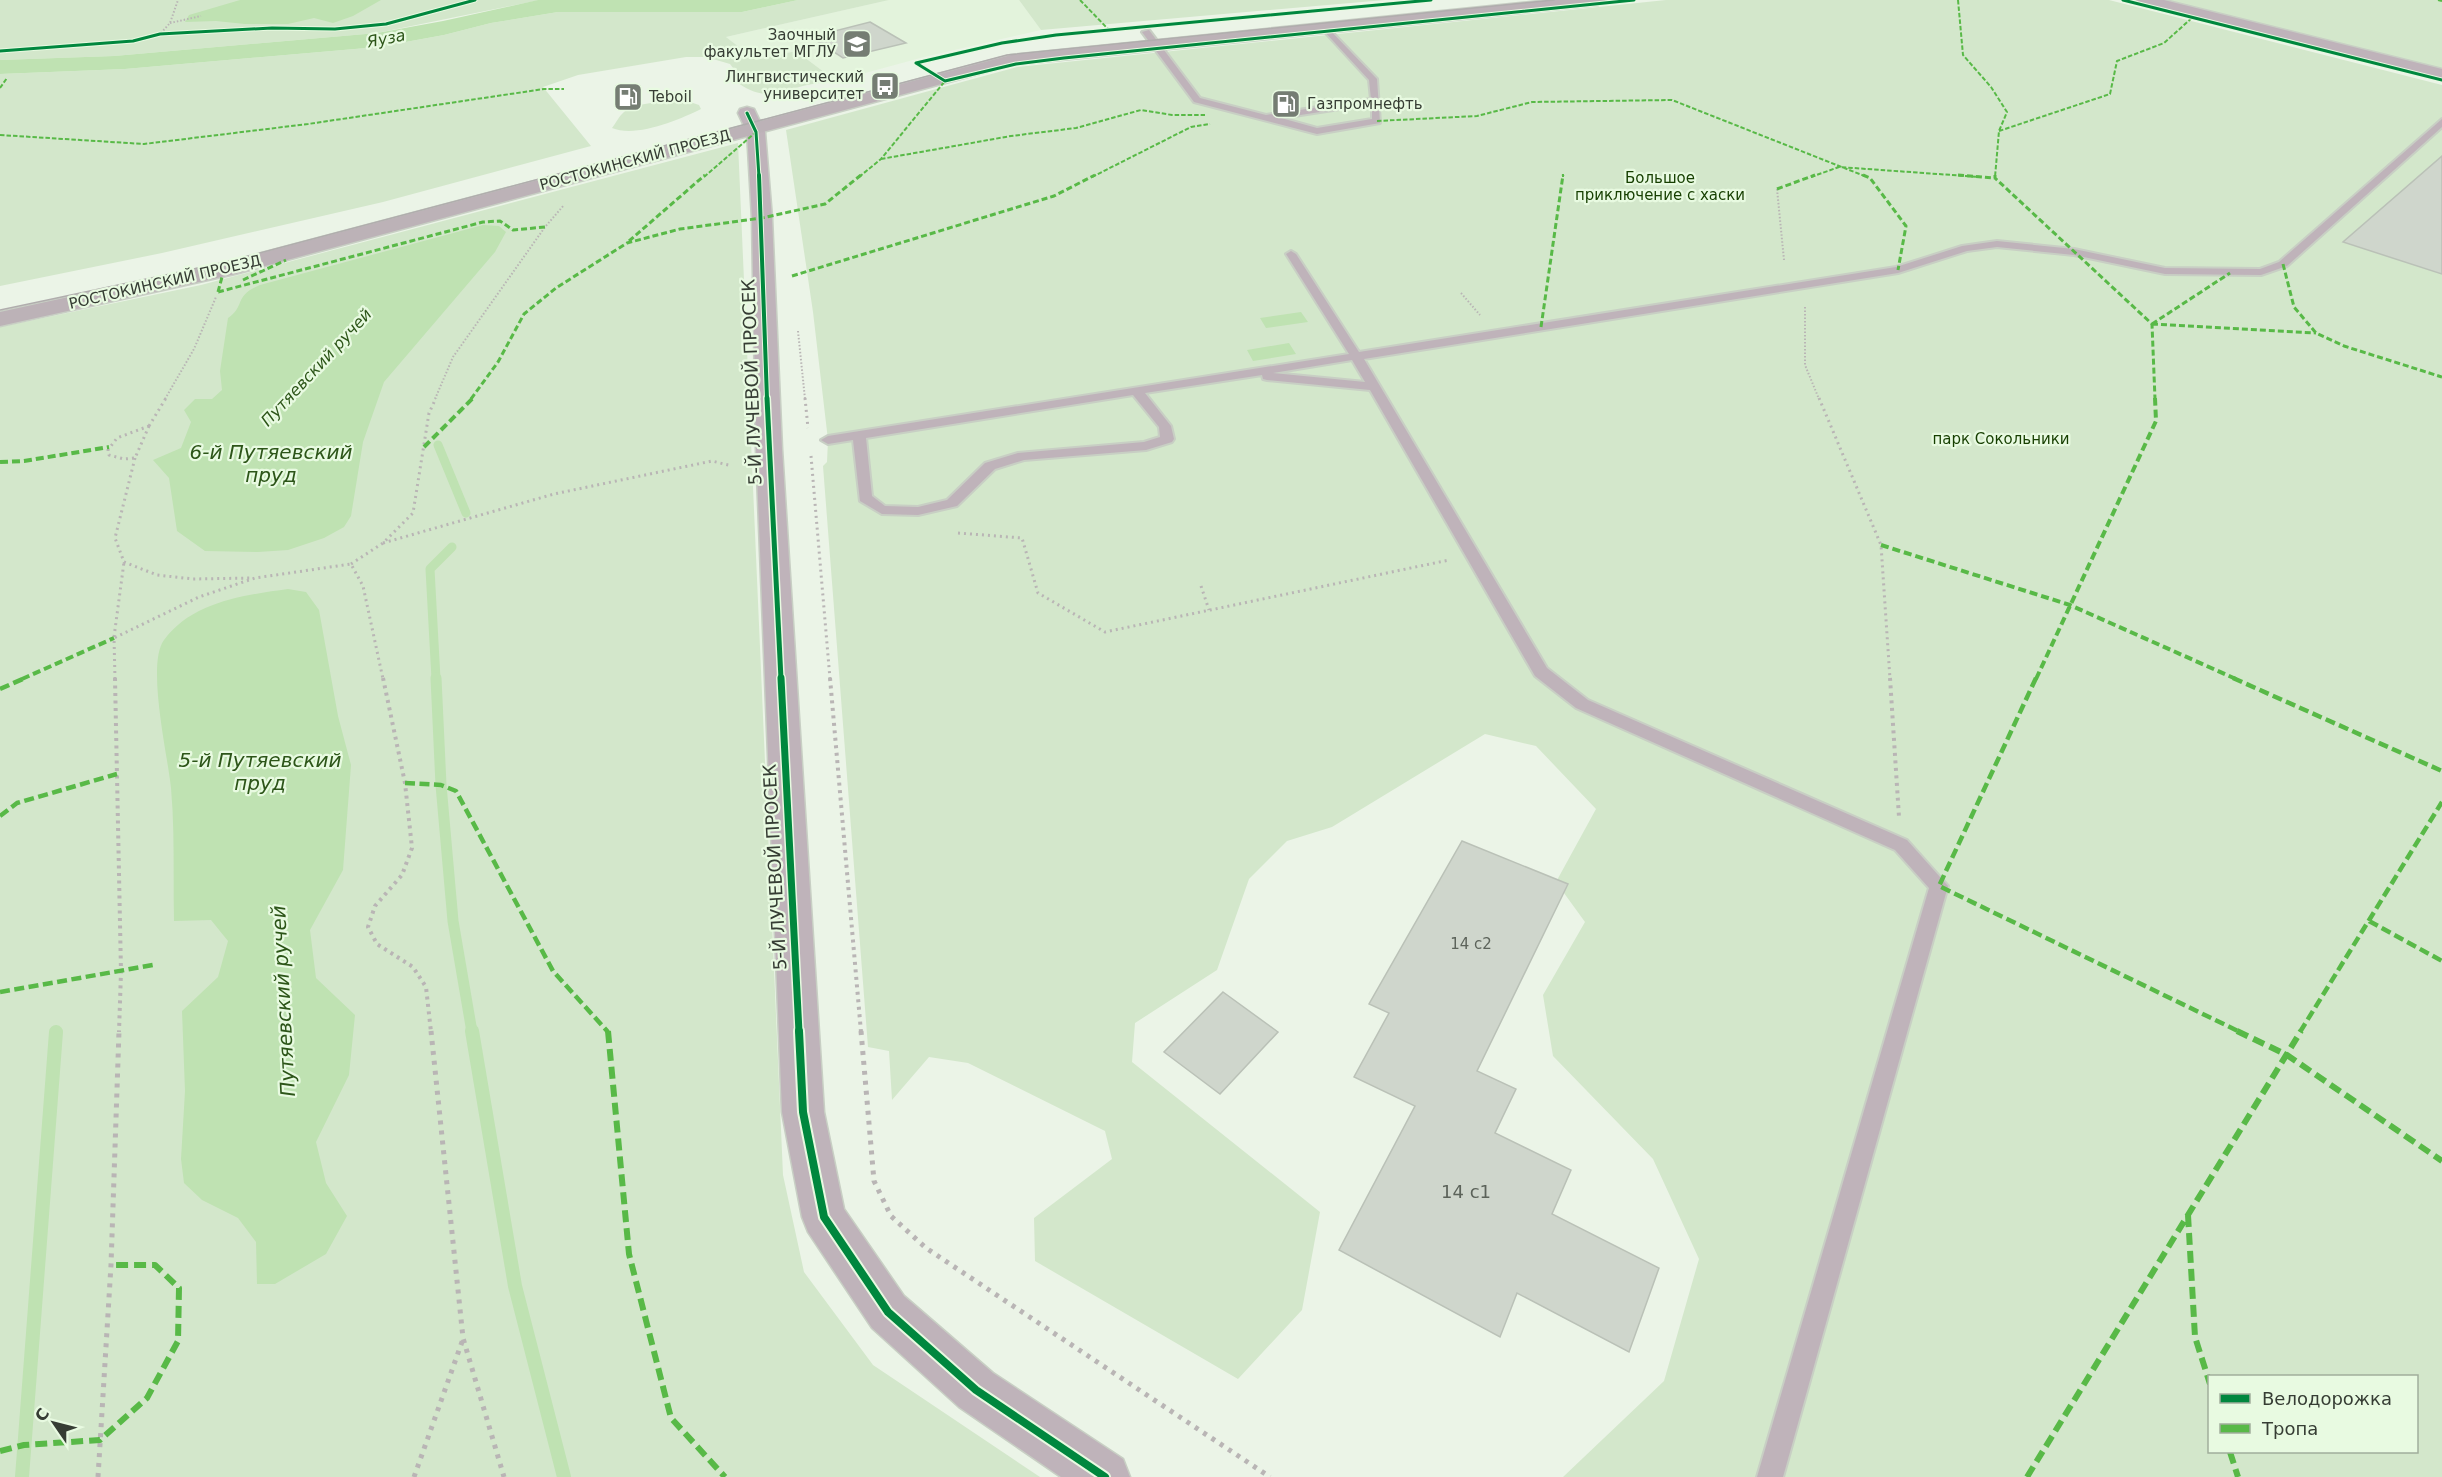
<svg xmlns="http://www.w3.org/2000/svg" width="2442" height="1477" font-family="'DejaVu Sans',sans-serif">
	<rect width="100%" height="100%" fill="#ebf4e7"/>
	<path fill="#e3f3dc" d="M889 0H1019L1041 30 924 57 836 81 796 51 756 60 726 37Z"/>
	<path fill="#d3e7cb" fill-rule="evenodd" d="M0 0H540L377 33 114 56 0 60Z
		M798 0H889L726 37 756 60 796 51 836 81C826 82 816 83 807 85 775 93 763 102 734 80L733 68 730 64 706 57H686L578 75 543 87 591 146 383 202 162 253 0 286V74L125 69 378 47 444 35 491 23 558 12H742Z
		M1019 0H1385L1041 30Z
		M1666 0H2109L2442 85V1477H1563L1664 1381 1699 1259 1653 1159 1553 1056 1543 995 1585 922 1556 882 1596 809 1536 746 1485 734 1332 827 1287 841 1249 879 1217 970 1135 1023 1132 1062 1320 1212 1302 1310 1238 1379 1035 1261 1034 1218 1112 1159 1105 1131 968 1063 929 1057 892 1100 889 1051 868 1047 823 466 827 462 828 440 813 312 786 130 1017 67ZM2210 1376H2416V1452H2210Z
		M2163 0H2442V69Z
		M687 101 699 105 701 109C679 120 636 138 612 128 616 123 619 116 624 112 636 101 671 102 687 101Z
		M738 143 783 1175 804 1272 873 1365 1040 1477H0V327L201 285Z"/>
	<path fill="#bfe2b2" d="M240 0H381L353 16 333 23 314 18 288 24H245L216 21 185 22 189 15Z
		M538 0H798L742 12H558L491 23 444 35 378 47 125 69 0 74V60L114 56 377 33 443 21Z
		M483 225 499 226 506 232 495 252 384 382 363 442 351 516 344 527 324 538 288 550 258 552 205 551 177 531 169 478 153 460 181 448 191 422 184 410 195 399H212L222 390 220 371 228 318C246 306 233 296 260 285Z
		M1301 312 1308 322 1266 328 1260 318Z
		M1289 343 1296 354 1253 361 1247 350Z
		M288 589 306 592 319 610 338 716 351 765 343 870 310 930 316 978 355 1015 349 1075 316 1142 326 1183 347 1216 326 1254 275 1284H257L256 1242 238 1218 202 1200 184 1183 181 1159 185 1091 182 1011 218 977 228 941 211 920 174 921C173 877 175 832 171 788 168 757 146 664 164 640 192 602 244 595 288 589Z"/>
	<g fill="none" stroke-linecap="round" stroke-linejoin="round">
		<path stroke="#bfe2b2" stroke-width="9" d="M438 445 466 513
			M436 679 430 569 452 547"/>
		<path stroke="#bfe2b2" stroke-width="11" d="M436 678 441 785 453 921 472 1032"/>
		<path stroke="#bfe2b2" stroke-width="14" d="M472 1031 515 1286 564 1477
			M22 1477 56 1032"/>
	</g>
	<path fill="#cfd6cc" stroke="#bac1b7" stroke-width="1.5" d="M870 22 906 43 843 58 811 37Z
		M2442 156V274L2343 242Z
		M1462 841 1568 884 1477 1071 1516 1089 1495 1133 1571 1170 1552 1214 1659 1268 1629 1352 1517 1293 1500 1337 1339 1250 1415 1106 1354 1077 1389 1013 1369 1004Z
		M1223 992 1278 1032 1220 1094 1164 1052Z"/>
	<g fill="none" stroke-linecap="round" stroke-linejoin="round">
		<g stroke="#c8cfc4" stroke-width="4">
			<path id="service" d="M1326 26 1377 79 1380 123 1317 134 1194 102 1142 32 1149 30 1200 98 1266 115 1371 99 1369 80 1323 30 1322 28ZM1372 104V119L1317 128 1281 118Z
				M2442 119V127L2287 266 2261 275 2165 274 2074 255 1997 247 1967 251 1898 273 1364 359 1547 668 1588 700 1907 840 1948 886 1783 1477H1757L1929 888 1895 850 1576 708 1535 676 1370 390 1267 380 1263 379 1262 375 1145 393 1171 426 1174 439 1172 442 1146 450 1024 460 995 469 957 506 918 515 882 514 860 501 853 440 828 444 821 440 828 436 1349 354 1286 254 1291 251 1296 254 1359 352 1896 267 1962 246 1997 241 2074 249 2165 268 2260 269 2279 262ZM1352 360 1365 382 1273 373ZM1133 395 1159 427 1160 437 1144 442 1018 453 985 463 947 500 918 507 885 506 872 496 866 438Z"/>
		</g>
		<g stroke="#c8cfc4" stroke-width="3">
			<path id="tertiary" d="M2137 0H2164L2442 69V79L2139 3Z
				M747 107 754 109 765 132 772 218 782 449 824 1112 844 1209 904 1296 993 1373 1123 1459 1130 1477H1061L959 1407 872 1328 808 1232 802 1217 782 1112 756 449 752 218 747 132 738 113 740 109Z"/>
		</g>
		<g stroke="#c8cfc4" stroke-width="3">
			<path id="secondary" d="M1551 0H1606L1598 5 1012 65 235 274 0 326V312L224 263 1011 55Z"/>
		</g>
		<path stroke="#b9b5b5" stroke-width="2" stroke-dasharray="1.5 2" stroke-linecap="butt" d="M170 23 201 16
			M161 33 170 23 178 0
			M0 51 133 41 160 34 272 28 335 29 386 24 475 0
			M1777 189 1784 260
			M1461 293 1480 315
			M1805 307V365L1819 399
			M798 331 805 399
			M165 399 194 349 216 297
			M435 399 453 357 545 227 564 205"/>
		<path stroke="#b9b5b5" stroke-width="3" stroke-dasharray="2 4" stroke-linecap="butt" d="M805 398 808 428
			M1819 398 1881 545 1890 679
			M149 426 166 398
			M149 426 135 458 124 459 109 455 108 450 117 438Z
			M811 456 830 679
			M135 458 115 538 124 562 157 575 193 579 252 578
			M958 533 1022 538 1038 593 1105 632 1449 560
			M383 543 554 494 712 461 732 466
			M351 564 383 543 413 513 429 413 436 398
			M1201 586 1209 610
			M114 637 124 562
			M115 679 114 638 199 597 255 578 351 564 363 586 383 679"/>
		<path stroke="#b9b5b5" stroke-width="4" stroke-dasharray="3 4.5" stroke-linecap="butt" d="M115 678 121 972 119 1032
			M383 678 405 783 412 848 402 875 375 906 368 927 377 944 413 967 426 987 431 1032
			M830 678 861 1032
			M1890 678 1899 817"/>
		<path stroke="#b9b5b5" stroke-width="5" stroke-dasharray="4 6" stroke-linecap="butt" d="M431 1031 463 1338 504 1477
			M861 1031 874 1181 891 1216 926 1248 1270 1477
			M98 1477 111 1265 119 1031
			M414 1477 463 1339"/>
		<use href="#service" fill="#bfb3ba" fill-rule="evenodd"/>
		<use href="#tertiary" fill="#bfb3ba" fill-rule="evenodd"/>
		<use href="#secondary" fill="#bcb2b7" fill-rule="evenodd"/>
		<path stroke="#b0adad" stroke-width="1.5" d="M0 310 222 263 1007 55 1554 0"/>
		<path stroke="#58b947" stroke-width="2" stroke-dasharray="4.5 2" stroke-linecap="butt" d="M1080 0 1109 30
			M1958 0 1963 55 1991 87 2007 112 1999 131 1995 177
			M2438 0 2442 1
			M0 88 7 78
			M1377 121 1477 116 1532 102 1672 100 1867 177
			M1999 131 2110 94 2117 61 2164 43 2193 17
			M0 135 144 144 308 124 544 89H564
			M881 159 1011 136 1076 128 1141 110 1172 115H1205
			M704 177 756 132
			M859 177 881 159 945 81
			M1092 177 1191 127 1210 124
			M1563 177V174
			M1811 177 1839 167 1980 177"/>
		<path stroke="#58b947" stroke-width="3" stroke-dasharray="6 3" stroke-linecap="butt" d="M1863 175 1870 178 1906 226 1898 270
			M1958 175 1995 178
			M1995 175V178L2152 324 2155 399
			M1777 189 1815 175
			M629 241 705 175
			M2283 264 2294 307 2316 333 2344 346 2442 377
			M792 276 1054 196 1095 175
			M243 280 286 260
			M218 292 483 222 500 221 513 230 545 227
			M218 292 222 277
			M2152 324 2316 333
			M2152 324 2230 273
			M1541 327 1563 175
			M471 399 498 362 524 314 556 288 627 243 680 229 762 218 825 204 861 175"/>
		<path stroke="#58b947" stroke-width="4" stroke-dasharray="8 4" stroke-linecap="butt" d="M424 447 473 398
			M0 462 24 461 109 447
			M1881 545 2070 605 2236 679
			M22 679 114 638
			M2036 679 2156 421 2155 398"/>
		<path stroke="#58b947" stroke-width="4.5" stroke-dasharray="10 4.5" stroke-linecap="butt" d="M2036 678 1939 886 2240 1032
			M2233 678 2442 771
			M0 689 25 678
			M405 783 441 785 456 791 553 971 608 1032
			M0 816 17 803 117 774
			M2369 921 2442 961
			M0 992 153 965
			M2300 1032 2442 802"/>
		<path stroke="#58b947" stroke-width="6" stroke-dasharray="12 6" stroke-linecap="butt" d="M608 1031 629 1254 671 1418 725 1477
			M2237 1031 2287 1055 2442 1161
			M2188 1215 2195 1337 2210 1384
			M0 1451 24 1445 100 1440 147 1398 178 1341 179 1288 155 1265H111
			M2230 1452 2238 1477
			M2027 1477 2301 1031"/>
		<g stroke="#e8fae1" stroke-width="5">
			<path id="cycleway-far4" d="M2123 0 2442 80
				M0 51 133 41 160 34 272 28 335 29 386 24 475 0
				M916 63 945 81 1016 64 1064 58 1634 0
				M916 63 1002 43 1056 35 1431 0
				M747 113 756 132 759 177"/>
		</g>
		<g stroke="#e8fae1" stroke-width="6">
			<path id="cycleway-far3" d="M759 175 767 399"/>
		</g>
		<g stroke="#e8fae1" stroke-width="8">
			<path id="cycleway-far2" d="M767 398 781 679"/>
		</g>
		<g stroke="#e8fae1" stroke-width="10">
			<path id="cycleway-far1" d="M781 678 799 1032"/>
		</g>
		<g stroke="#e8fae1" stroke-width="12">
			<path id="cycleway" d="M799 1031 803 1112 824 1217 888 1312 976 1390 1105 1477"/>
		</g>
		<use href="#cycleway-far4" stroke="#00873e" stroke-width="3"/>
		<use href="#cycleway-far3" stroke="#00873e" stroke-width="4"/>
		<use href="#cycleway-far2" stroke="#00873e" stroke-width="5"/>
		<use href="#cycleway-far1" stroke="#00873e" stroke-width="7"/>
		<use href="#cycleway" stroke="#00873e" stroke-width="8"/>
	</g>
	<defs>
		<g id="university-square" transform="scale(1.5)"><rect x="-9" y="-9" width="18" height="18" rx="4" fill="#757d73" stroke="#e8fae1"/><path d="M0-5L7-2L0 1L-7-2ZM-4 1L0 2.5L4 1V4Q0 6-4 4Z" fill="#fff"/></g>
		<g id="bus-square" transform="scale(1.5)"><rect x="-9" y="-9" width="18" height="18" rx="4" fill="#757d73" stroke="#e8fae1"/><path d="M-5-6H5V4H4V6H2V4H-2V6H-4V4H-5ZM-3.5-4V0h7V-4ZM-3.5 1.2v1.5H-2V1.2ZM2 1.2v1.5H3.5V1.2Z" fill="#fff"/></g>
		<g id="fuel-square" transform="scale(1.5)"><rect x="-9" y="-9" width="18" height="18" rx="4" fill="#757d73" stroke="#e8fae1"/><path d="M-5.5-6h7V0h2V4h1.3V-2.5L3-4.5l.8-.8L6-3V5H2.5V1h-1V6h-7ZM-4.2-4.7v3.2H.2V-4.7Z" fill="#fff"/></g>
	</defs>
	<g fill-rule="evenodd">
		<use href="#university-square" x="857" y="44"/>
		<use href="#bus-square" x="885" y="86"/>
		<use href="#fuel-square" x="628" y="97"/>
		<use href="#fuel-square" x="1286" y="104"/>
	</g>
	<g text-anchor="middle" stroke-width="4.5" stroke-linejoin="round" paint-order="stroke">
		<g font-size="15" fill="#363d34" stroke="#e8fae1" text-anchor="end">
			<text x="836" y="40">Заочный<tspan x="836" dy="17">факультет МГЛУ</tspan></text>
			<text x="864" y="82">Лингвистический<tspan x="864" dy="17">университет</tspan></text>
			<text x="649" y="102" text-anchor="start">Teboil</text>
			<text x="1307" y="109" text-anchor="start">Газпромнефть</text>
		</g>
		<g font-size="15" fill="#363d34" stroke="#e8fae1">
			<text transform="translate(635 160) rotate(-15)" y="5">РОСТОКИНСКИЙ ПРОЕЗД</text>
			<text transform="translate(165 282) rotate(-13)" y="5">РОСТОКИНСКИЙ ПРОЕЗД</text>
		</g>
		<g font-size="15" fill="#163f00" stroke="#e8fae1">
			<text x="1660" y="183">Большое<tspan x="1660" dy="17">приключение с хаски</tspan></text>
			<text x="2001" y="444">парк Сокольники</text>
		</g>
		<g font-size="15" fill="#5c635a">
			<text x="1471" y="949">14 с2</text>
		</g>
		<g font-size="16" font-style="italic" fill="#2c5518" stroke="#e8fae1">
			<text transform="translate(386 38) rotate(-11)" y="6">Яуза</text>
			<text transform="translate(316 367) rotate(-47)" y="6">Путяевский ручей</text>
		</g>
		<g font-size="18" fill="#363d34" stroke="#e8fae1">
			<text transform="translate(752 382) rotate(-92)" y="6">5-Й ЛУЧЕВОЙ ПРОСЕК</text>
			<text transform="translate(775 867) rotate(-93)" y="6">5-Й ЛУЧЕВОЙ ПРОСЕК</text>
		</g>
		<g font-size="18" fill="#5c635a">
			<text x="1466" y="1198">14 с1</text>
		</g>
		<g font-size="20" font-style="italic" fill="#2c5518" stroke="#e8fae1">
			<text x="271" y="459">6-й Путяевский<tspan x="271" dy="23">пруд</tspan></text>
			<text x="260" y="767">5-й Путяевский<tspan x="260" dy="23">пруд</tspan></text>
			<text transform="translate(283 1001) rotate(-93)" y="7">Путяевский ручей</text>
		</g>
	</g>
	<rect x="2208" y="1375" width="210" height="78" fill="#e8fae1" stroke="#a1ae9c" stroke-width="1.5"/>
	<rect x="2220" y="1394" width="30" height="9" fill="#00873e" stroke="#a1ae9c" stroke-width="1.5"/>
	<text x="2262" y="1405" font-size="18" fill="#363d34">Велодорожка</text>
	<rect x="2220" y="1424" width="30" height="9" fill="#58b947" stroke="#a1ae9c" stroke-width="1.5"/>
	<text x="2262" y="1435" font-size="18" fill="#363d34">Тропа</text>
	<g transform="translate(54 1423) rotate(305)" stroke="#e8fae1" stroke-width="4.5" paint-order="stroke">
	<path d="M0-4.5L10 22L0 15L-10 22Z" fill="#363d34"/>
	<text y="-9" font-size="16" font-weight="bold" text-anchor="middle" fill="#363d34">С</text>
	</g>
</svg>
